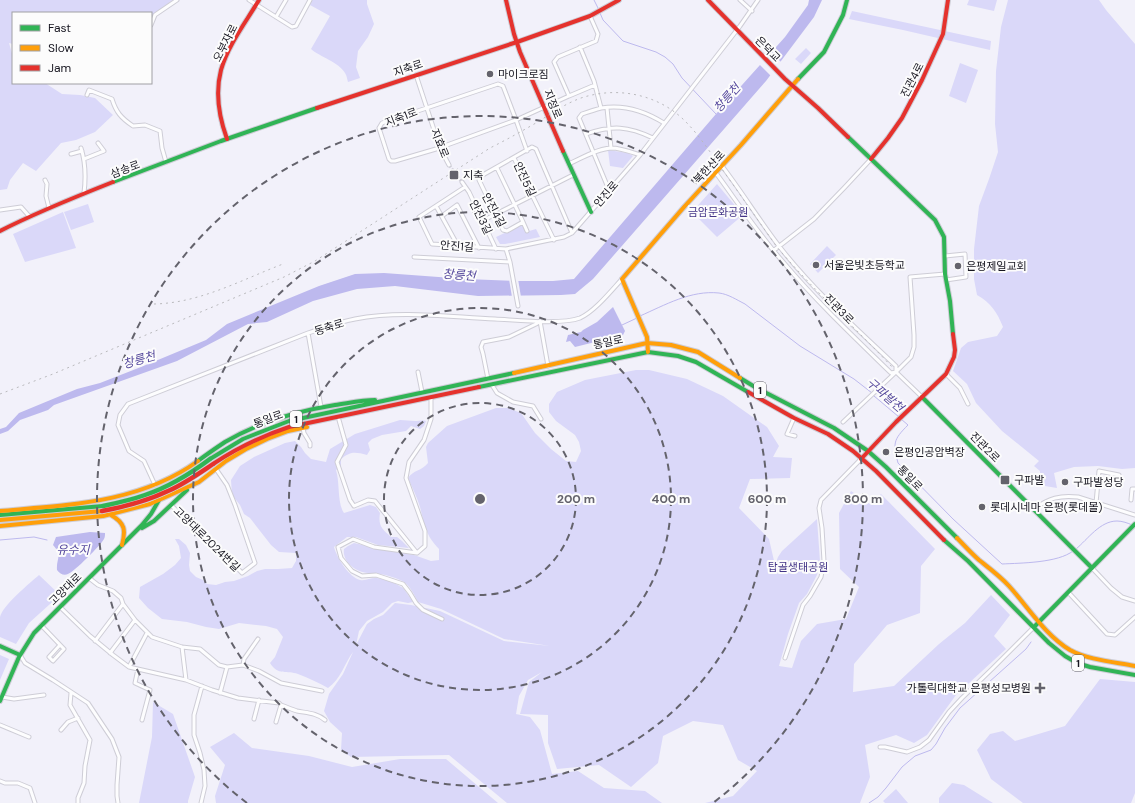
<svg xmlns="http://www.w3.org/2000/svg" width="1135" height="803" font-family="'DM Sans','Noto Sans KR',sans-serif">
	<rect width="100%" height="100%" fill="#f2f1fa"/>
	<path fill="#dad8f9" d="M0 0H173L153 15 151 19V13H13V44L9 43 13 57V83H45L62 94 80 95 95 98 113 115 95 132 76 140 61 143 36 171 23 163 10 180 7 189 0 190Z
		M312 0H367V4L374 24 368 37 358 51 356 67 360 78 348 82C347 79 347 76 345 73 339 62 320 57 311 49L330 16 310 5Z
		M969 0H997L994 11 967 5Z
		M1008 0H1099L1106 10 1135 44V468L1122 469 1098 466 1074 467 1054 473 1057 488 1045 486 1040 479V471L1034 466 1039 461 1002 431 976 403 967 384 953 371 961 348 968 342 997 336 1003 327C997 312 991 303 977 295L974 279V249L979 206 989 179 998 152 995 124 996 71 1001 27Z
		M852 11 991 41 990 50 903 30 849 19Z
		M806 48 811 53 801 64 795 59Z
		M960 63 978 70 966 103 949 96Z
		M608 150 628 153 633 156 623 168 610 166Z
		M717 184 743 215 717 237 692 212Z
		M88 204 94 222 71 230 64 212Z
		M63 212 76 248 25 262 13 234Z
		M522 225 526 232 536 229 540 237 505 244H500L496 237Z
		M827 246 836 255 818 273 810 264Z
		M636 370H649L687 379 723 396 767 427 779 446 773 457 792 458 790 478 750 479 739 508 769 539 775 565 778 557 782 551 817 519 820 561 817 575 807 594 799 603 788 634 779 666 792 668 801 641 817 624 846 619 859 587 840 569 839 513 851 491 870 504 881 494 935 549 921 566 920 613 887 625 854 664 853 692 894 686 939 644 965 623 991 595 1010 615 994 636 1006 649 956 695 927 735 914 743 896 735 865 745 870 777 860 803H705L733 796 757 771 738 760 723 725 693 721 663 736 658 763 631 787 599 765 557 769 548 743V715L520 714 529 682 542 672 528 680 519 696 516 714 530 717 540 730 552 774 578 771 604 788 645 791 662 803H507L449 755 351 757 341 750 342 733 330 722 324 711 329 694 343 674 353 652C344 664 341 679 328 688 319 683 309 678 298 674 287 670 278 676 270 663L275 657 283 637 277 629 266 626 239 623 219 629 206 627 187 622 162 619 148 608 139 598 140 587 163 574 175 565 181 558 179 546 175 539H179L186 545 190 553 189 565 190 571 196 577 203 580 207 584 216 585 225 582 234 581 248 576 257 571 265 569H278L292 568 296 561V553L279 552 271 545 250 518 244 514 240 505 232 495 231 480 240 466 254 457 285 443 295 441 301 447 305 453 311 459 326 462 330 449 355 434 400 420C405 420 410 421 415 421 419 421 422 420 426 421L424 426 420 429 411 426 406 431 382 435 372 439 368 443 370 450 367 455C355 452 351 451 341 459V466L336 470C340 482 337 503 344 513L370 505 376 507 380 513C378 526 382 529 391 537H397L402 541 409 548 378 545 356 537H347L334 547C337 558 349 577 360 580 366 581 370 578 375 578 382 578 399 584 404 589 407 593 410 598 413 602L408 603 398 601 392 603 383 612 367 621 359 631 356 645 367 624 374 619 383 615 395 603 411 605 440 611 504 641 550 646 504 639 441 609 418 602C415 596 410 586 404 582 397 578 387 575 380 574 376 573 372 574 368 573 356 572 342 562 344 549L348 546 354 543 385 550 414 555 431 561 439 560V549C425 534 425 526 420 507 417 497 412 487 408 478 413 470 422 471 428 463L426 447 428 443 447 426 496 408H508L521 413 535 433 551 449 566 461 576 462 581 451 579 442 575 435 556 421 549 412V404L557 392 585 380Z
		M39 575 60 595 29 623 16 644 0 637C0 631 0 623 0 617 3 605 30 583 39 575Z
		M0 655 9 659 0 680Z
		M1100 679 1135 682V793L1131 803H1023L991 779 977 750 990 734 1003 731 1015 741 1065 726Z
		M153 702 173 714 195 777 188 801V803H139L152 737Z
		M234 733 252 748 309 756 352 767 400 759H446L498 803H216L215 796 225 765 210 747Z
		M952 783 964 785 993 803H939V798Z
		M896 789 908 803H885L883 801Z"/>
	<path fill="#bdb9ee" d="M809 0H822L814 17 766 81 593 279 575 294 561 295 478 296 395 286 357 289 313 301 267 322 248 324 177 361 54 405 48 410 20 420 8 431 0 434V429L6 427 19 413 77 389 100 383 141 367 206 340 227 324 319 286 355 274 384 273 466 279 519 281H553L574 279 716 114 785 37 808 5Z
		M613 307 625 331 623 335 575 347 570 341 566 342 568 335 581 332 583 330 597 322Z
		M90 532 105 533C105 535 105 537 104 539 101 545 74 572 68 574 64 576 60 574 57 570 56 558 63 556 53 545L56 537Z"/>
	<path fill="#f2f1fa" d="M770 51 782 63 772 77 759 64Z
		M509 279H518L521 297H512Z"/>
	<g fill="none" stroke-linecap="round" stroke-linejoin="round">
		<path stroke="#bdb9ee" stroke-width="1" d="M594 0 599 10
			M600 13 603 20 623 41 656 52 665 57 673 64 682 78 716 114
			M640 316C665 305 691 290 719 293 728 294 737 300 745 304L800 346 854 379 872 393
			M622 325 637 318
			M874 396 899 417
			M901 419 908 425C893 440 893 443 898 463L953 519 1002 564C1021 563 1058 563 1073 551
			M0 540 34 537 47 540
			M1076 549C1088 539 1100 521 1117 521 1122 521 1128 523 1132 525
			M869 803 878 797 886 788 902 767 915 756 931 750 936 744 945 728 960 708 1026 649 1031 642"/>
		<path stroke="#d1d0d9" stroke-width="3" stroke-dasharray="3 1.5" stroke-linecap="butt" d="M449 165 462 182"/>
		<g stroke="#cecdd6" stroke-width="5">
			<path id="street" d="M249 0 292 27 296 26 310 0
				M740 0 752 11
				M276 17 286 0
				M151 25 155 15 177 0
				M580 47 594 81 601 108
				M416 75 440 148 449 165
				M498 84 503 86 516 120 436 149 395 161H391L389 159 379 128 382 123Z
				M87 95 89 90 112 99C116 112 121 118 133 126L145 125 160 131 162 148 166 162
				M569 96 595 85
				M607 108 611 148
				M586 134C612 125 628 126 653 138
				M81 148C86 164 86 177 84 193
				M527 151 516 120 569 96 554 62 558 57 596 41 598 34 590 16
				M71 154 82 151
				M514 158 554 240
				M84 159 104 151 98 143
				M569 164C581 158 597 149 611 148 621 148 631 152 640 155
				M722 166C742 192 759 220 779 246 813 290 856 328 896 366V372L922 397
				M497 168 523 222 507 231 503 230 479 180 481 176 532 147 536 149 572 233
				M716 173C738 203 759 235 784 263 817 302 854 337 891 373L896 372
				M45 180 47 184 46 196 49 208
				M462 182 469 192 496 249
				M465 187 419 217 432 244 506 249 564 237 572 233 640 155 740 26 758 0
				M609 190 579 118 582 114C588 112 594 110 601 108 624 104 645 111 664 123
				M436 206 458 246
				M0 210 21 207 29 216
				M442 216 457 205 479 248
				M482 221 573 175
				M523 222 527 231
				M506 249 510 262 518 306
				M773 251 814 219 845 187 871 159
				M945 256 965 254 966 277 946 280
				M414 257 510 262
				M308 333 321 407
				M418 372 422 392
				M946 374 960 388 968 404
				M488 379 483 354 481 347 483 342 509 337 536 324 540 321 548 366
				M492 385 497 393 513 402 533 406 541 419
				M431 398V419L424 440 409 462 406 478 425 531V546L417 553 374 547 353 539 338 547 341 558 352 571 362 576 376 575 403 584 410 593 416 603 423 610 442 619
				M794 418 787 434 795 436
				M339 420 346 445 337 462 350 500 354 506 368 500 375 501 417 553
				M843 422 896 372 911 357 914 347V335L910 277 945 274
				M303 428 304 433 310 443V446
				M155 485 144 461 129 451 118 425 120 415 128 404 308 333C323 328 339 322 355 319 400 310 449 317 495 319 516 320 561 325 580 318 595 311 611 291 622 279
				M1131 500 1132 489H1135
				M1096 503 1099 471 1119 475
				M171 505 182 516 194 524 206 539 218 548 242 573 255 563 235 505 227 485 216 469
				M1034 509C1049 498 1060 495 1078 497L1135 515
				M1092 568 1111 588 1122 597 1135 601
				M89 578 98 585 113 591 121 598 123 604 135 620 152 637 182 647 200 649 219 665 227 667 243 665 259 671 281 683 322 691
				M1068 592 1107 634 1115 635 1135 617
				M60 607 90 636 113 655 129 667 186 680 212 690 238 698 279 703 281 705C286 707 291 709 297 711 307 713 317 713 325 720
				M41 625 64 649 53 661 49 657 60 645
				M95 641 123 604
				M182 647 186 680
				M110 653 135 620
				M20 655 25 663 53 680 88 703 112 739 119 757 117 785V796L118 803
				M785 658 803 605 810 596 821 577 824 561 822 528 819 508 821 500 861 459
				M243 665 244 659 258 639
				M129 667 147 633
				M138 669 135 683 150 690 142 720
				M71 693 70 705 90 740 85 766 84 783 78 798V803
				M220 693 227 667
				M2 697 14 699 44 695
				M254 719 259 700
				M276 722 281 705
				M0 725 29 737
				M61 730 68 722 78 718
				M880 747H885L907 752 920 747 929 740 949 712 962 698 993 668 1034 627
				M0 781 5 783H18L30 788 35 803
				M201 803 205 786 204 770 200 753 194 735V715L202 686"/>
		</g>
		<g stroke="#cecdd6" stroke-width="6">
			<path id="fast" d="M798 79 824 52 843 15 847 0
				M848 137 935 220 944 237 945 274 950 301 953 334
				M563 151 591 212
				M113 182 221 141 317 108
				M740 378 755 387 834 428 868 451 886 467 957 538
				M479 387 648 352 678 356 696 362 748 392
				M922 397 1092 568
				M210 459 243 439 289 421 514 373
				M198 461C207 454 216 448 225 442 259 422 297 411 335 405 349 403 362 400 375 400
				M0 515 103 506
				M142 528 154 521 187 490
				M944 540 968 561 1049 643 1065 656 1077 663 1090 667 1135 675
				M1034 627 1135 524
				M0 646 20 655
				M0 701 19 657 34 633 142 525 151 514 159 500"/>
		</g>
		<g stroke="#cecdd6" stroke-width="6">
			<path id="slow" d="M622 279 684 207 741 145 798 79
				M622 279 647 337 648 352
				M514 373 647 343 671 345 698 352 740 378
				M0 511C69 505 140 503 198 461
				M111 515C125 523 126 530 122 545
				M0 520 102 511
				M0 526 103 516 150 504 199 482 226 461 246 449 267 439 288 431 307 427
				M957 538C964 545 971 553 979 560 989 568 1000 576 1009 586 1028 607 1045 635 1070 650 1088 660 1115 662 1135 666"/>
		</g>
		<g stroke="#cecdd6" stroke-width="6">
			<path id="jam" d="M506 0 514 34 520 52 563 151
				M708 0 785 79 818 108 848 137
				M517 42 590 16 619 0
				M317 108 517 42
				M227 139C219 117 215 93 221 70 228 45 246 22 259 0
				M871 159 888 138 902 118 922 80 943 34 948 0
				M0 231C37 212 75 197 113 182
				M748 392 794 418 828 434 853 451 876 471 944 540
				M861 459 896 422 946 374 954 357 955 350 953 334
				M213 464C237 448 262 436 289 427L479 387"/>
		</g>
		<use href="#street" stroke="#fdfdfe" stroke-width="3"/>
		<use href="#fast" stroke="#30b455" stroke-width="4"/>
		<use href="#slow" stroke="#ff9f0a" stroke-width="4"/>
		<use href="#jam" stroke="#e5322d" stroke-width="4"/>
		<path stroke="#bababd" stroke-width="1" stroke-dasharray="2 4" stroke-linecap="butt" d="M154 304C200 303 241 280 283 264
			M0 394 53 374 284 277 315 261 490 148C508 139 524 130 541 120 553 112 567 103 581 98 617 86 658 94 685 121 700 136 712 155 724 172 742 197 759 222 777 247 813 290 855 327 893 368"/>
		<g stroke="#d0d0d5" stroke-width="6" stroke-linecap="butt">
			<path id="fast-bridge" d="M103 506C117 503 131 500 145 495 169 487 190 474 210 459"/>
		</g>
		<g stroke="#d0d0d5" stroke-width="6" stroke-linecap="butt">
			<path id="jam-bridge" d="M102 511C124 507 147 501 168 491 184 484 198 474 213 464"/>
		</g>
		<use href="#fast-bridge" stroke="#30b455" stroke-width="4.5"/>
		<use href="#jam-bridge" stroke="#e5322d" stroke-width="4.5"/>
	</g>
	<g fill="none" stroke="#64636c" stroke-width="2" stroke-dasharray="7 5">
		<circle cx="480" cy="499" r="96"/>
		<circle cx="480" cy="499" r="191"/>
		<circle cx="480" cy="499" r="287"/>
		<path d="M247 803A383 383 0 1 1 713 803"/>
	</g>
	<g fill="#64636c" stroke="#fcfcfc" stroke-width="1.5">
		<circle cx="490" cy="74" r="4"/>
		<rect x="449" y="170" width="10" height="10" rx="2"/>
		<circle cx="816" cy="265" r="4"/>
		<circle cx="958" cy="266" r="4"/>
		<circle cx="886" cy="452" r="4"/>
		<rect x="1000" y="475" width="10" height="10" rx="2"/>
		<circle cx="1065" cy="482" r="4"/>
		<circle cx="982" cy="507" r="4"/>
		<path d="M1038 682h4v4h4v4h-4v4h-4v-4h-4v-4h4z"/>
	</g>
	<g text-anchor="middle" stroke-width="4" stroke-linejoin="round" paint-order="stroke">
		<g fill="#fcfcfc" stroke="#5c5b62" stroke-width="1">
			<rect x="754" y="382" width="12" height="16" rx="3"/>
			<rect x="290" y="411" width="12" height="16" rx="3"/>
			<rect x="1072" y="655" width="12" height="16" rx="3"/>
		</g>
		<g font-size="10" font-weight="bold" fill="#171620">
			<text x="760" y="394">1</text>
			<text x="296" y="423">1</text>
			<text x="1078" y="667">1</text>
		</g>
		<g font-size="11" fill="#171620" stroke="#fcfcfc">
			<text transform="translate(225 43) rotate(-63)" y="4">오부자로</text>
			<text transform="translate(768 49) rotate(45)" y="4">은덕교</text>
			<text transform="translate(408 68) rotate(-19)" y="4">지축로</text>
			<text transform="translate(912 80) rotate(-63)" y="4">진관4로</text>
			<text transform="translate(553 104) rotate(67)" y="4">지정로</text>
			<text transform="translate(401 117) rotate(-21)" y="4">지축1로</text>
			<text transform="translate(440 143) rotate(68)" y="4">지효로</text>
			<text transform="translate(709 167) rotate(-47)" y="4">북한산로</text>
			<text transform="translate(125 169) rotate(-21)" y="4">삼송로</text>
			<text transform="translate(525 179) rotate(65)" y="4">안진5길</text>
			<text transform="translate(606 194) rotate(-49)" y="4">안진로</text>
			<text transform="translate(494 210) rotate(62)" y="4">안진4길</text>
			<text transform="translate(481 217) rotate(64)" y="4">안진3길</text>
			<text transform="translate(457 246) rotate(4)" y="4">안진1길</text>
			<text transform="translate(839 309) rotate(45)" y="4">진관3로</text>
			<text transform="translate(329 327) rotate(-17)" y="4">동축로</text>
			<text transform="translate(608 342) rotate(-12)" y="4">통일로</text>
			<text transform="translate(268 419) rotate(-21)" y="4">통일로</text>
			<text transform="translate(985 447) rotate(45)" y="4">진관2로</text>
			<text transform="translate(910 478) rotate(45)" y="4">통일로</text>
			<text transform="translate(207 539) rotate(44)" y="4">고양대로2024번길</text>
			<text transform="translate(65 589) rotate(-44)" y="4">고양대로</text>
		</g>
		<g font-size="11" fill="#171620" stroke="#fcfcfc" text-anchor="start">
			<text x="498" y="78">마이크로짐</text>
			<text x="463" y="179">지축</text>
			<text x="824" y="269">서울은빛초등학교</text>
			<text x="966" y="270">은평제일교회</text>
			<text x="894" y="456">은평인공암벽장</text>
			<text x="1014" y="484">구파발</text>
			<text x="1073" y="486">구파발성당</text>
			<text x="990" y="511">롯데시네마 은평(롯데몰)</text>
			<text x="1031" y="692" text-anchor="end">가톨릭대학교 은평성모병원</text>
		</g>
		<g font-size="11" fill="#433487" stroke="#fcfcfc">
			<text x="718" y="216">금암문화공원</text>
			<text x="798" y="571">탑골생태공원</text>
		</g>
		<g font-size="12" font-style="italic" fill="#54479c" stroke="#fcfcfc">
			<text transform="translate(727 98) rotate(-49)" y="4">창릉천</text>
			<text transform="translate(459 275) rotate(4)" y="4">창릉천</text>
			<text transform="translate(139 360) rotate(-16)" y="4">창릉천</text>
			<text transform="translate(885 395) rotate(41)" y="4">구파발천</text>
			<text x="73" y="554">유수지</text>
		</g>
	</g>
	<circle cx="480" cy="499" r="6" fill="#64636c" stroke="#fcfcfc" stroke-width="2"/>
	<g font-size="12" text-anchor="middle" font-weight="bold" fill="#64636c" stroke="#fcfcfc" stroke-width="4" stroke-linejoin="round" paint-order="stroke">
		<text x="576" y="503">200 m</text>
		<text x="671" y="503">400 m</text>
		<text x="767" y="503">600 m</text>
		<text x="863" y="503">800 m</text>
	</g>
	<rect x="12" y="12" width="140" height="72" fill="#fcfcfc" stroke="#a0a0a4"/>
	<rect x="20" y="25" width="20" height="6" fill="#30b455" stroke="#a0a0a4"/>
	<text x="48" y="32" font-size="12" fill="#171620">Fast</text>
	<rect x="20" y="45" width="20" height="6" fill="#ff9f0a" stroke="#a0a0a4"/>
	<text x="48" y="52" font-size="12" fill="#171620">Slow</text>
	<rect x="20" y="65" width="20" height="6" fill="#e5322d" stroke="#a0a0a4"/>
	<text x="48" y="72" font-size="12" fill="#171620">Jam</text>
</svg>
